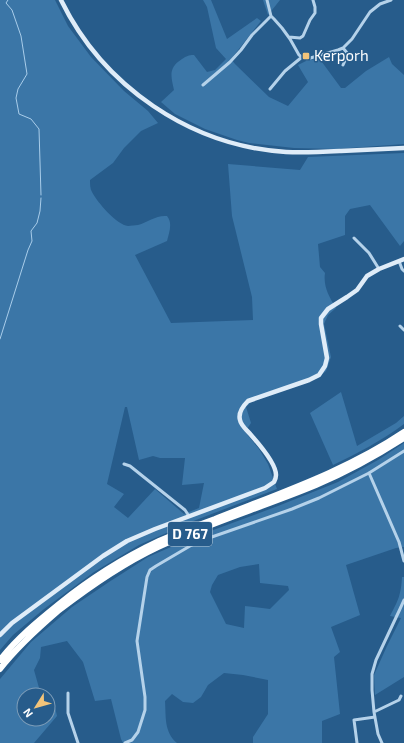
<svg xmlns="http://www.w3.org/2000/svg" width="404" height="743" font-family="'Exo 2',sans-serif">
	<rect width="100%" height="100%" fill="#275c8b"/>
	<path fill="#3b76a7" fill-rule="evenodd" d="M0 0H55L68 26 91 57 124 91 148 111 158 123 141 131 124 148 113 163 90 180C90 184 90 189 92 192 97 202 117 225 128 226 131 226 135 225 138 225 148 222 156 215 167 216 173 223 169 233 167 241L135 255 171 323 253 320 252 297 232 216 228 164 300 170 308 157 404 153V241L400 246 370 205 350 209 345 216V235L318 244 320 267 325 273C323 286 329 297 336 308L328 315 324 324 331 357 326 371 318 378 251 402 246 407 251 423 245 432 259 449 268 464 277 489 196 520 139 545 94 572 44 609 13 635 0 650ZM125 407H127L139 460 153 456 160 458H185L182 485 204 483 199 508 184 514 155 489 128 518 114 507 124 494 107 484Z
		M203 0H211L227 39 257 18 261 21 231 59 235 64 269 97 288 106 308 82 298 65 306 61 319 58 341 88H345L366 71 389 57 392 64 404 75V144L336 149 294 148 249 143 237 140 205 129 175 114 161 102 174 90C171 76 168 68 182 59 187 56 188 55 194 55L207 72 215 70 226 59 216 48 207 7Z
		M263 0H280L268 15Z
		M341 392 357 446 396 423 404 416V424C381 441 358 453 333 465L310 413Z
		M404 443V547L396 548 346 565 360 615 331 627 340 652 334 657 340 714 322 721V743H253V737L268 714V680L243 675 224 673 208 685 201 697 193 703 183 702 172 694 165 701C166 717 164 732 177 743H123L121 739 111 699 95 701 83 662 67 641 41 647 40 658 34 670 41 695H24V719H48V705L54 703 57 716 34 743H0V679L31 642 72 607 109 582 148 557 164 550 197 536 278 506 338 482 378 460ZM259 564 260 583 288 586 289 590 270 609 245 606 244 628 226 624 210 592 212 585 218 575 240 567Z
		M402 577H404V677L375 695 374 675 387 646 401 618 390 616C398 601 401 595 402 577Z"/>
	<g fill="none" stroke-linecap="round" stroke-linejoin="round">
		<path stroke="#a9cdea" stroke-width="1" d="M8 0 6 3 12 10 21 36 27 74 18 89 16 98 19 114 31 119 39 129 41 195
			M0 339 28 250 32 241 31 231 37 223 40 211 41 198"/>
		<path stroke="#b5d2ea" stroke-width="3" d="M267 0 271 16 274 19 282 28 290 39 299 55 302 57 307 59 338 50 343 48 352 39 370 12 380 4 391 0
			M289 37 300 38 303 36 310 20 315 13V7L313 0
			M343 65 348 54 343 48
			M203 85 230 62 241 50 252 35 271 16
			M270 89 285 71 302 57
			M354 238 369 253 379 269
			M399 261 402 269 404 271
			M400 326 404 330
			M124 464 130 466 185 510 189 516
			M369 473 399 542 404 561
			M68 693V713L78 743
			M374 712 399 700 401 696
			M125 743 132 740 138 732 145 710V697L137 641 147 577 150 570 156 566 190 546 206 539 292 509 319 498 369 473 404 451
			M357 743 354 720 375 717
			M382 743 378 734 374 712 372 690V674L376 660 400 609 404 600"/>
		<path stroke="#dfecf8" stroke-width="4.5" d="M61 0C103 86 190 146 286 152 304 153 322 152 341 151 362 150 383 149 404 148
			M0 635 12 623 103 556 127 541 155 529 265 488 274 482C275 480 276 477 276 475 276 464 259 444 251 435 248 431 241 426 240 420 238 413 243 406 248 401L309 380 319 375 325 366 327 358 321 324V318L328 309 347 297 357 290 367 276 379 269 404 259"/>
		<path stroke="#fff" stroke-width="6" d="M0 660C17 638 38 621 59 604 90 579 123 558 159 541 177 533 196 526 215 519 280 493 346 471 404 432
			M0 669C17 647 37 629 58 611 89 587 122 564 158 547 209 523 263 507 316 485 347 472 376 456 404 438"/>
	</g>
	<rect fill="#f2c47a" stroke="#275c8b" stroke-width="1.5" x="302" y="52" width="8" height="8" rx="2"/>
	<g text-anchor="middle" stroke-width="3" stroke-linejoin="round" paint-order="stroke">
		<rect fill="#275c8b" stroke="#becedc" stroke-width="1" x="168" y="522" width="44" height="24" rx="3"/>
		<g font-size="14" font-weight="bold" fill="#fff">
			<text x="190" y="539">D 767</text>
		</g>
		<g font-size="15" fill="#fff" stroke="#275c8b" text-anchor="start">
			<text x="314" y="61">Kerporh</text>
		</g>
	</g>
	<g transform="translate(36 707) rotate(233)"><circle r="19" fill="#275c8b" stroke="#7d9db9"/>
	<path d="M0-3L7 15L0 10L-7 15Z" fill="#f2c47a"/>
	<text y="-6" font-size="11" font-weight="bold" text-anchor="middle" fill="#ffffff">N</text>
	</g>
</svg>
